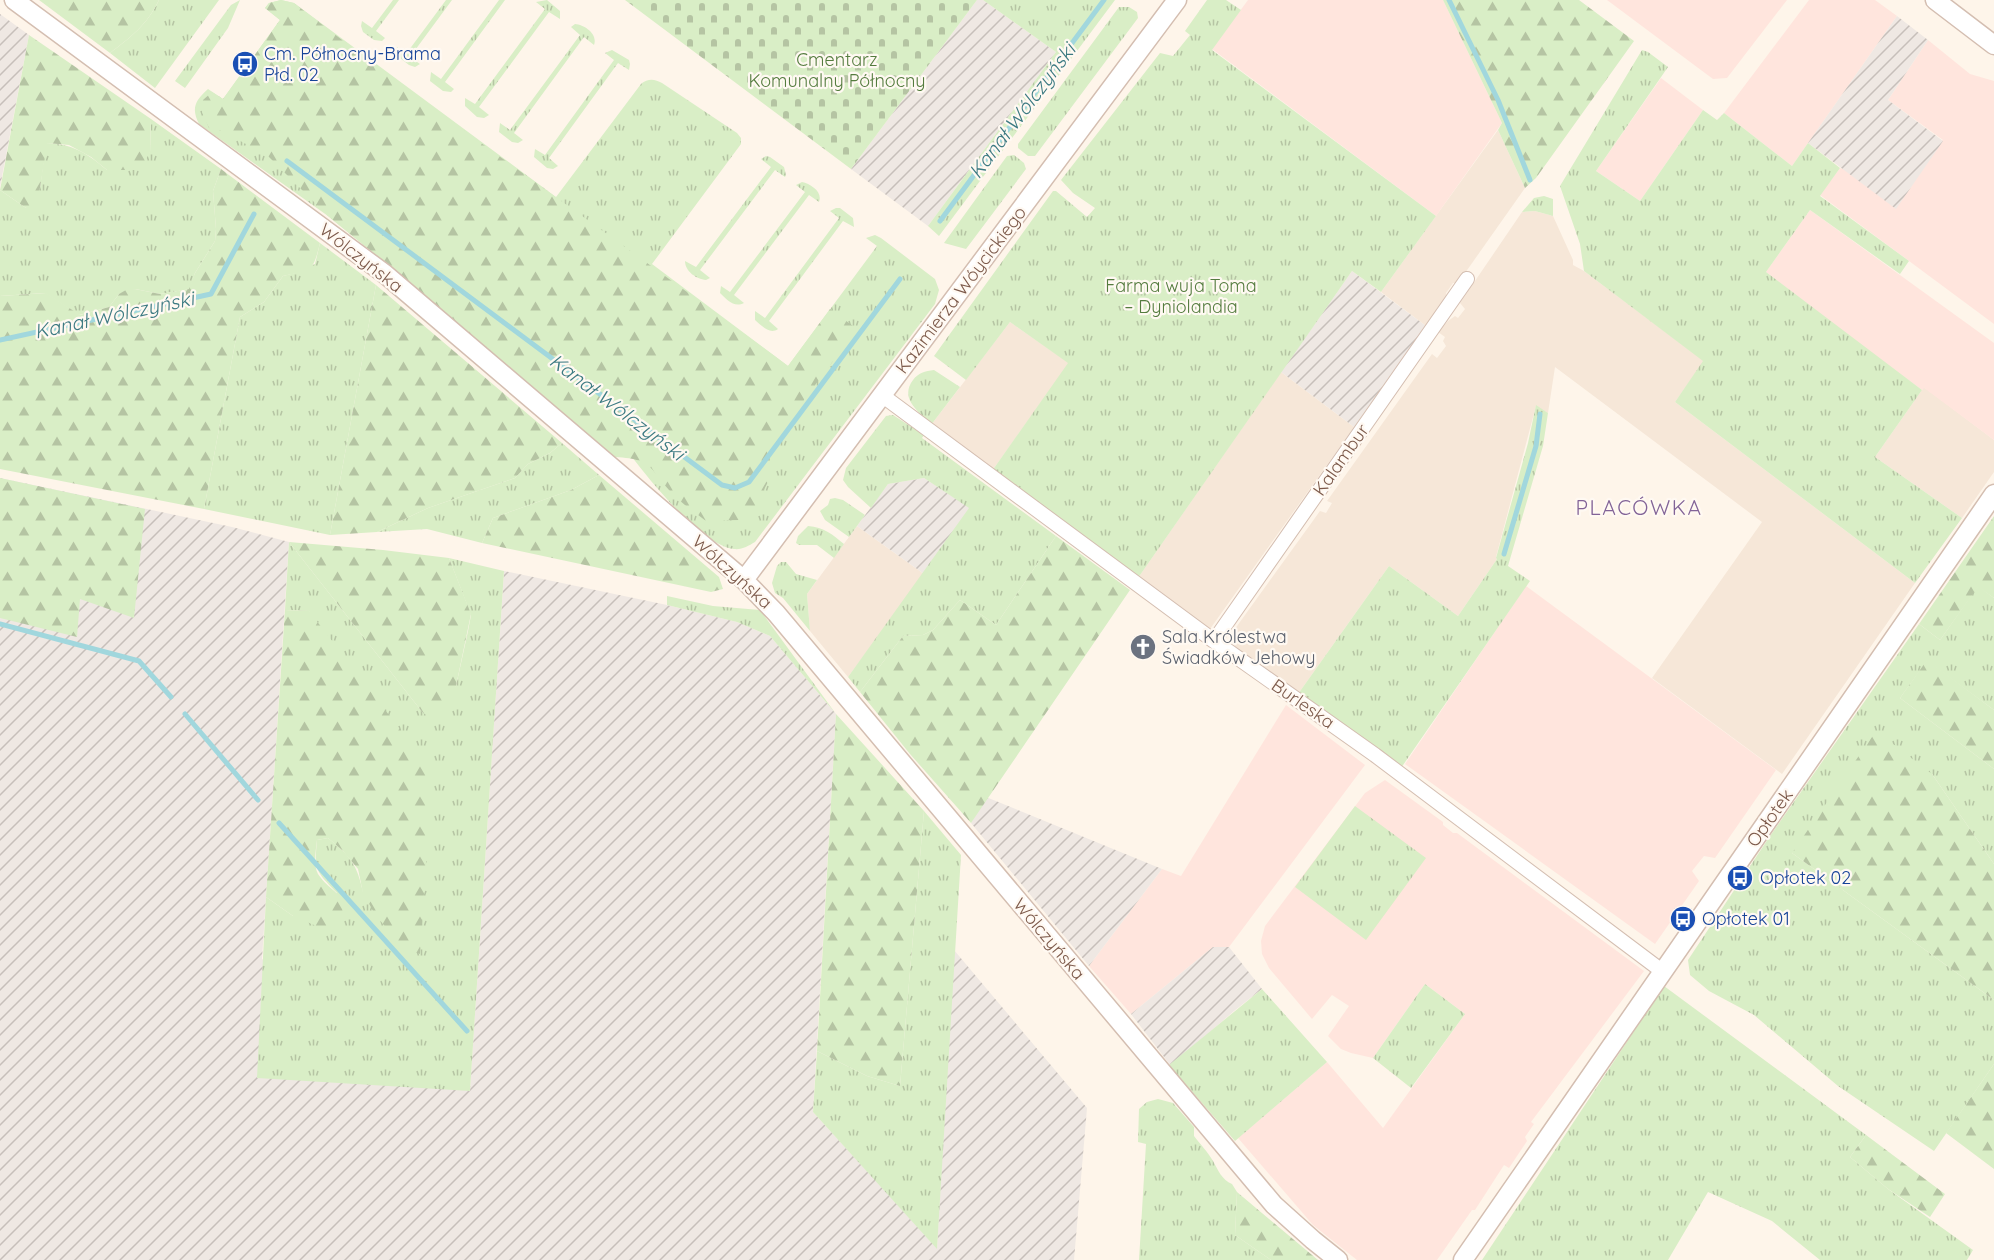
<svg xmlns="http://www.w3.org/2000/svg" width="1994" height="1260" font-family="Quicksand,sans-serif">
	<defs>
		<pattern id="industrial-furrows" width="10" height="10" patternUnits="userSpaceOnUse" patternTransform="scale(1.5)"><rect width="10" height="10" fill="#efe8e3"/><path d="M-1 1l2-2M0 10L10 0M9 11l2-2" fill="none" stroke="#c7bfba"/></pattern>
		<pattern id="grass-tufts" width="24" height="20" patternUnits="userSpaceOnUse" patternTransform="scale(1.5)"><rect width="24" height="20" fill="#d9eec6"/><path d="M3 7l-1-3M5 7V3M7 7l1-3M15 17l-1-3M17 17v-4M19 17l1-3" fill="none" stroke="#b5c4a3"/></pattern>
		<pattern id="forest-firs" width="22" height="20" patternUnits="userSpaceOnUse" patternTransform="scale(1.5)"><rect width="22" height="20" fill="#d9eec6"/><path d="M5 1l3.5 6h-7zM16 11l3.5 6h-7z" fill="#b5c4a3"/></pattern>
		<pattern id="cemetery-stones" width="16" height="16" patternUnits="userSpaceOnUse" patternTransform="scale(1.5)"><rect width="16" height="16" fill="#d9eec6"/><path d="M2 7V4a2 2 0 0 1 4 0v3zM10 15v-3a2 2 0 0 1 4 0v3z" fill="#b5c4a3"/></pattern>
	</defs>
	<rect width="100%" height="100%" fill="#fef5ea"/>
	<path fill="#f6e7d8" d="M1498 130 1525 188 1458 283H1453L1446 293 1447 299 1426 326 1381 292Z
		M1535 211 1553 216 1573 260V265L1584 271 1704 361 1675 402 1915 583 1782 774 1652 678 1762 522 1555 367 1548 413 1536 406 1496 557 1497 559 1458 616 1389 566 1298 694 1234 646 1232 633 1320 511 1326 513 1332 503 1327 501 1432 354 1437 358 1446 346 1443 341 1445 337 1438 332 1448 321 1455 316 1458 318 1465 309 1460 303 1522 212Z
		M1010 322 1069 363 992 471 931 425Z
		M1281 372 1354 427 1210 629 1138 578Z
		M1924 387 1994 440V472L1962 518 1875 457Z
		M857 526 924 574 848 677 810 631 807 594Z"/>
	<path fill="#ffe5dd" d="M1248 0H1443L1502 123 1436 216 1212 49Z
		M1607 0H1787L1727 78 1713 79Z
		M1809 0H1875L1897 16 1792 166 1724 113Z
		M1928 40 1970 74 1994 81V324L1820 195 1840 168 1843 169 1943 140 1888 100Z
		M1661 78 1703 110 1640 201 1596 171Z
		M1810 210 1994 343V440L1924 388 1922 390 1886 364 1766 272Z
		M1526 586 1776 770 1715 858 1704 856 1692 871 1699 881 1655 944 1405 764Z
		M1286 705 1365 765 1229 947H1213L1131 1014 1089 966 1162 869 1181 876Z
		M1385 780 1443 822V825L1453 833H1457L1644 971 1531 1122 1534 1124 1525 1137 1527 1141 1509 1168 1504 1165 1475 1210H1472L1437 1260H1357L1313 1225 1238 1138 1327 1062 1383 1128 1465 1014 1425 984 1373 1058 1351 1053 1341 1049 1328 1036 1349 1006 1332 995 1312 1019 1269 968 1262 954 1261 941 1265 926 1365 793Z"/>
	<path fill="url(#industrial-furrows)" d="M977 0H983L1056 52 928 226 851 169Z
		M0 14 29 35 0 187Z
		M1897 16 1928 40 1888 100 1943 141 1896 209 1808 143Z
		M1352 271 1426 326 1354 427 1281 372Z
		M0 478 232 527 289 542 262 959 470 1091 504 571 667 605 737 622 770 636 836 714 813 1112 937 1248 954 950 1087 1108 1074 1260H0Z
		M924 478 970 508 924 574 857 526 888 484Z
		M986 797 1162 869 1089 966 971 823Z
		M1213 947H1229L1262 989 1234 1011 1171 1066 1131 1014Z"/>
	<path fill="url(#grass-tufts)" d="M159 0H219L155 88 110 53C131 37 147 25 159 0Z
		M240 0 228 28 185 88 175 81 231 5Z
		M281 0 294 3 556 197 641 84C648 78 655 79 662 83L737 133 741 138V144L652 264 788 366 877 246 866 238 875 235 881 238 935 279 939 290 935 304 755 542C748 546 742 550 734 549 703 546 651 482 632 457H611L387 264 328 216 199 124C191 108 195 101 208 89L223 99 280 20 265 8 269 3Z
		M393 0H399L376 31 385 38 382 41 374 40 363 32 361 26 362 21 372 28Z
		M446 0H452L410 57 420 64 415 67 409 65 396 55 397 47 406 54Z
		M499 0H505L445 82 454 89 451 92 443 91 430 81 431 72 441 79Z
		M547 0 560 11V19L549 12 479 107 489 115 484 118 477 117 465 106V98L475 104 545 9 536 2Z
		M983 0H1115L939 236 928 226 1056 52Z
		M1207 0H1226L1241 10 1212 50 1436 216 1381 292 1352 271 1138 578 992 471 1068 363 1010 322 966 380 934 356 1053 191H1056L1087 217 1095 208 1073 193 1061 180 1160 53 1173 56 1190 35 1185 31Z
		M1119 7H1129L1137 12 1138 18 1035 156H1028L1018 148V144Z
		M575 24C585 25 598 34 594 45L584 37 514 133 523 140 518 143 512 142 499 132 500 123 510 130 580 35 571 27Z
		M612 50 629 60 630 64 629 70 618 63 549 158 558 166 553 169 547 168 534 157 535 149 545 155 614 60 605 53Z
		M1642 50 1648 52 1668 67 1596 171 1640 201 1703 110 1717 120 1724 113 1792 166 1808 143 1840 168 1820 196 1909 261 1900 274 1810 210 1766 272 1922 390 1875 457 1962 518 1915 583 1675 402 1703 361 1584 271 1580 244 1560 186Z
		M151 119 221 169 213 191 216 229 215 241 195 273 190 289 160 294 135 289 119 294 109 307 79 315 45 293 0 296V190L26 208 40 188 46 143C73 144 87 153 107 170L150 152Z
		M1014 155 1024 163 1026 169 966 249 944 243 1007 156Z
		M766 156 770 157 784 167 786 175 785 177 775 170 700 270 710 278 706 280C696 279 685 271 685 261L696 267 771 167 761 159Z
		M802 182C811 184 823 192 819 202L809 195 734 295 744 303C734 308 727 300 720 293L721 286 730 292 805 192 796 185Z
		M1544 196 1553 199V216L1535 211 1522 212 1534 198Z
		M836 208H840L853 218 854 227 843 221 769 321 778 329C770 335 762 326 755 320V311L765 318 839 218 830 211Z
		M320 243 376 285 330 535 204 509 240 317 264 302 283 276 295 273 315 264Z
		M934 370 960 387 931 425C919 411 899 399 913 380 918 373 925 371 934 370Z
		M1536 405 1548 413 1543 446 1508 566 1530 581 1401 768 1298 694 1389 566 1458 616 1497 559 1496 558 1528 443Z
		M893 415 924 435 922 438 1056 536 996 625 960 600 933 630 923 635 903 636 860 692 848 677 969 508 924 478 888 484 871 508 848 487 843 480 846 468 886 416Z
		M562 443 599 475 571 490 493 518 482 543 427 529 377 532 428 508 515 478 528 464 550 453Z
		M835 498 843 500 865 515 849 537 825 520 820 511 828 505 830 499Z
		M808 526C824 527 833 535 844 544L834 558 817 545H799L796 543 798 536Z
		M289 542 423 713 456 686 468 631 471 615 449 558 504 571 470 1091 257 1078 266 897 293 916 337 893C316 871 314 871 317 840L328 838C350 856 357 864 363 892L309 611 285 610Z
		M781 562H786L796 574 817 580 807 594 810 631 783 598 775 593 772 583 777 566Z
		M1978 586 1994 598V710L1927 661 1900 698 1994 769V864L1932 774 1792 853 1994 1000V1064L1934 1151 1838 1086 1754 1015 1709 991 1690 975 1688 960 1770 836 1919 624 1940 640Z
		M667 596 713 606 760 610 836 714 770 636 737 622 667 605Z
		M1355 806 1426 858 1366 940 1295 887Z
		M924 811 961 855 937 1249 813 1112 817 1051 867 1076 900 1086Z
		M1425 984 1465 1014 1411 1088 1373 1058Z
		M1664 986 1866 1135 1850 1157 1888 1189 1973 1250 1967 1260H1820L1772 1221 1708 1192 1668 1260H1482Z
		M1262 989 1327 1062 1235 1141 1169 1065Z
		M1158 1099 1173 1103 1194 1127V1136C1200 1144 1208 1152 1213 1161 1218 1170 1222 1180 1232 1184L1237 1192 1235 1235 1271 1260H1139L1146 1144 1138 1142 1139 1109 1147 1102Z"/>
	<path fill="url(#forest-firs)" d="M39 0H159C147 25 131 37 110 53Z
		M281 0 294 3C455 128 624 244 788 366L830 309 857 329 768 448 772 474 754 509 740 520 706 521C696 513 685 506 676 497 648 470 657 458 611 457L387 264 328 216 268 156 222 131 209 128 202 112 203 100 212 92 223 99 280 20 265 8 269 3Z
		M1443 0H1579L1634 41 1536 178 1525 188 1498 130 1502 123Z
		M29 35 151 119 150 152 140 170H107L91 157 69 145 47 143 40 188 33 206 26 208 0 190Z
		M221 169 320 243C313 272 312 270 283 276L264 302 240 317 204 509 0 469V296L46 293 80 315 109 307 119 294 126 290 135 289 160 294 189 289 195 273 215 241 216 229 213 191Z
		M376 285 562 443 550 453 528 464 515 478 428 508 377 532 330 535Z
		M599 475 719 577 723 589 711 592 482 543 493 518 571 490Z
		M0 478 145 509 134 618 80 599 77 637 0 618Z
		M1994 516V598L1978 587 1940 640 1919 624Z
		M1056 536 1130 590 971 823 910 754 860 692 903 636 923 635 933 630 960 600 996 625Z
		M289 542 383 550 449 558 471 614 456 686 444 712 435 720 423 713Z
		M285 610 309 611 432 771 420 954 401 946 374 913 363 892 358 869 342 850 328 838 317 840C316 850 313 865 318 874 332 895 348 890 341 923L321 928 293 916 266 897Z
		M1927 660 1994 710V769L1900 698Z
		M836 714 924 811 900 1086 867 1076 817 1051Z
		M1876 731 1932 774 1994 864V1000L1792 853Z
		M1994 1064V1169L1946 1133Z
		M1866 1135 1945 1194 1930 1217 1888 1189 1850 1157Z
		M1237 1192 1318 1260H1271L1235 1235Z"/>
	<path fill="url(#cemetery-stones)" d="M625 0H977L851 169Z"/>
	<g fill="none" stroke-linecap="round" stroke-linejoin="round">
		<path stroke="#a1d7dd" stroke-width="5" d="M1449 0 1498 100 1530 180
			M287 161 722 485 735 488 749 482 900 279
			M940 221 1104 0
			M0 340 211 294 254 214
			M1504 554 1536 446 1540 414
			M0 624 139 661 171 697
			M185 714 258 800
			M279 823 467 1031"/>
		<g stroke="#d4beb1" stroke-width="16">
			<path id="minor" d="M883 396 1214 641 1375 755 1662 971
				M1214 641 1467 279"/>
		</g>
		<g stroke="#d4beb1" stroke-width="21">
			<path id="tertiary" d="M14 0 385 274 744 580 776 613 1274 1205 1313 1240 1338 1260
				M1935 0 1994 45
				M744 580 1177 0
				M1463 1260 1994 494"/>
		</g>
		<use href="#minor" stroke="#fff" stroke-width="14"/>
		<use href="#tertiary" stroke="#fff" stroke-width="18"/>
	</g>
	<defs>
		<g id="bus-disc" transform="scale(1.35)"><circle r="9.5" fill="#1a4fb4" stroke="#fff9f2"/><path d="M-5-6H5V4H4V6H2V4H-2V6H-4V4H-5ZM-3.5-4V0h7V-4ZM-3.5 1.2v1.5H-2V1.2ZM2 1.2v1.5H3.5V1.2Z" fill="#fff"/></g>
		<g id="church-disc" transform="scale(1.35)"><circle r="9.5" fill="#6b7280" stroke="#fff9f2"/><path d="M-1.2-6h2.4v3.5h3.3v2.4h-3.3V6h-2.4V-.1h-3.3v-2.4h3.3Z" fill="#fff"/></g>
	</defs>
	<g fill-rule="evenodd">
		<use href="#bus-disc" x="245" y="64"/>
		<use href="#church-disc" x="1143" y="647"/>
		<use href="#bus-disc" x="1740" y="878"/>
		<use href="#bus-disc" x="1683" y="919"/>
	</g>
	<g text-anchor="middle" stroke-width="4.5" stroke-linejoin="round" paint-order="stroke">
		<g font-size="18" fill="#164399" stroke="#fff9f2" text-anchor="start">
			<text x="264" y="60">Cm. Północny-Brama<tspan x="264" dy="21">Płd. 02</tspan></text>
			<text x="1760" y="884">Opłotek 02</text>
			<text x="1702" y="925">Opłotek 01</text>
		</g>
		<g font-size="18" fill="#547c3e" stroke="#fff9f2">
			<text x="837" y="66">Cmentarz<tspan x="837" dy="21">Komunalny Północny</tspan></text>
			<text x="1181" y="292">Farma wuja Toma<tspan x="1181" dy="21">– Dyniolandia</tspan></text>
		</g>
		<g font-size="18" fill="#7c594a" stroke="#fff9f2">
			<text transform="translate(361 258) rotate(38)" y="6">Wólczyńska</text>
			<text transform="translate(961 290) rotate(-53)" y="6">Kazimierza Wóycickiego</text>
			<text transform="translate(1341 460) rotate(-55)" y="6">Kalambur</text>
			<text transform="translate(732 572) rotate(42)" y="6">Wólczyńska</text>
			<text transform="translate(1303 704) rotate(35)" y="6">Burleska</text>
			<text transform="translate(1770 818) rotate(-55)" y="6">Opłotek</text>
			<text transform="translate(1049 939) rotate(50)" y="6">Wólczyńska</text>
		</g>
		<g font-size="18" fill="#5b616d" stroke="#fff9f2" text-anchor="start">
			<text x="1162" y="643">Sala Królestwa<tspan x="1162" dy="21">Świadków Jehowy</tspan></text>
		</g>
		<g font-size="20" font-style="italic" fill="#3c7a82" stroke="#fff9f2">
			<text transform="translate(1022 111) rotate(-53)" y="7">Kanał Wólczyński</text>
			<text transform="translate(114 315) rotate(-12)" y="7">Kanał Wólczyński</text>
			<text transform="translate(617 407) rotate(37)" y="7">Kanał Wólczyński</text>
		</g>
		<g font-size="21" letter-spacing="1.5" fill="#826397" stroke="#fff9f2">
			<text x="1639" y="515">PLACÓWKA</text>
		</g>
	</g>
</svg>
